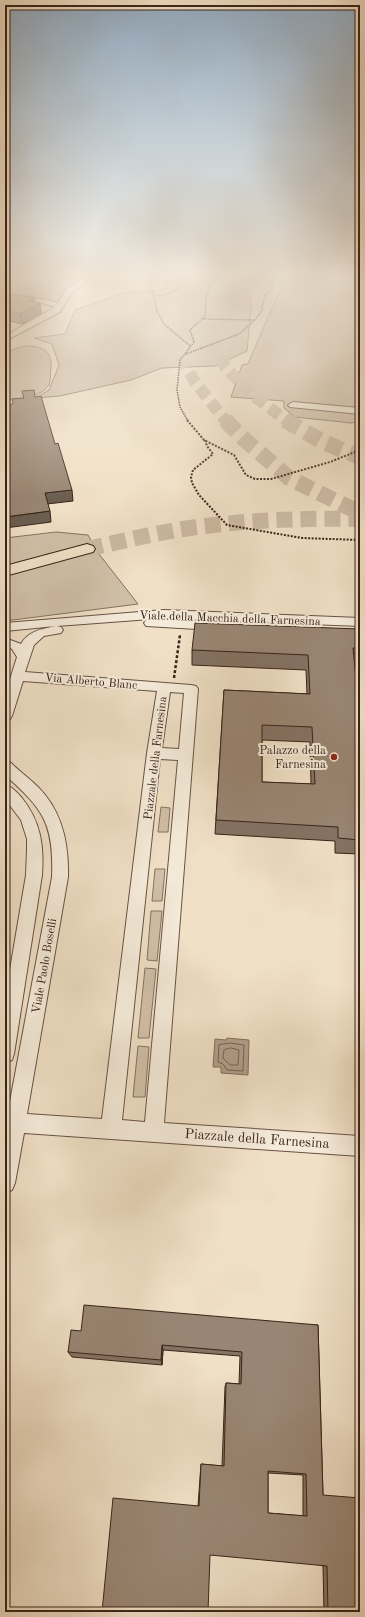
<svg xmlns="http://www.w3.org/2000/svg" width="365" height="1617" font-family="'Old Standard TT',serif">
	<rect width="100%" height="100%" fill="#f0e0c6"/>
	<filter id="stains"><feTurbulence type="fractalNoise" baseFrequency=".005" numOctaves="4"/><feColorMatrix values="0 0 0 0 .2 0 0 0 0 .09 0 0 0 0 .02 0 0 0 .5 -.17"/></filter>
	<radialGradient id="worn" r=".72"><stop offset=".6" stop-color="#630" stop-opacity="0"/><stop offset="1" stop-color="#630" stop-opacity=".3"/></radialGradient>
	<path fill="#d1c0a9" stroke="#867261" d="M5 273H85L63 295 57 303 5 299Z
		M170 273H267L250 289 251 309 247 351 215 366 162 368 131 380 60 396 36 398 49 390 59 365 52 344 34 338 65 334 75 310 123 293 165 290Z
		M288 276 360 283V422L351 423 295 417 284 408V401L231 397 242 365 248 364 268 317Z
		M25 346C43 346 52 350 51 369 50 374 51 380 49 385 39 399 20 398 5 400V352Z
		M56 532 88 535 99 554 138 604 5 621V538Z
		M161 807 170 808 168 832H158Z
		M155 869H165L162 901H152Z
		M151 911H162L157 961 147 960Z
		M145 968 156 969 149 1038H138Z
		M138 1046 149 1047 145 1097H133Z"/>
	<path fill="#b2a08b" stroke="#826e5d" d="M227 1038 249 1040 248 1075 221 1073V1067H213L215 1039 226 1040Z"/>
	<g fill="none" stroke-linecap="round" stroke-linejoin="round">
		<path stroke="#766252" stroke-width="1" d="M230 1043 244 1045 243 1071 227 1070 223 1064 218 1062 219 1045Z
			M231 1048 239 1050 238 1065H230L223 1058 224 1050Z"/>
		<path stroke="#ccbaa3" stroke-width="12" stroke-dasharray="12 6" stroke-linecap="butt" d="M148 273 182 359 195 382 226 421
			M187 273 225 367 254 396 287 421"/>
		<path stroke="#ccbaa3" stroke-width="16" stroke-dasharray="16 8" stroke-linecap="butt" d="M225 420 245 440 289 478 360 513
			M285 420 323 442 360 457
			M87 549C119 542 151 534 183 529 242 520 301 518 360 519"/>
		<g stroke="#685244" stroke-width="2">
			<path id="minor" d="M88 273H96L71 294 60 312 5 341V336L55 307 42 303 5 302V298L42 299 58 303 65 291Z
				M329 273C340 273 349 278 360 280V284L345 282Z
				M293 402 360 408V414L290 407 288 405Z
				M164 610 360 618V626L164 618 57 626 61 627 63 630 61 633 44 636 34 645 25 672 191 685 196 686 198 689 164 1123 360 1136V1156L24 1133 15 1183 12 1190 5 1193V1112H8L52 877C54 823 43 809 5 775V761L10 762C19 771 29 778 38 787 62 811 69 843 68 877L27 1114 102 1119 147 753 157 691 23 681 12 716 10 719 5 721V695L17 657 12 649 5 646V638L21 644C28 631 42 629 56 626L5 631V623ZM170 692 184 693 179 749 162 748ZM160 759 178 760 145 1122 122 1120Z
				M150 619 214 622 218 623 220 626 218 629 214 630 146 626 144 623 146 620Z
				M5 784C12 787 17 792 22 798 41 822 44 846 42 875L14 1054 12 1060 5 1063V999L26 875 27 849V839L21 820 5 799Z"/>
		</g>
		<g stroke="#3a2319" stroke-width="2">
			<path id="highway" d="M87 544 93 546 95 549 93 552 5 576V566Z"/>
		</g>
		<path stroke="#3a2319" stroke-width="1.5" stroke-dasharray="1.5 1" stroke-linecap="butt" d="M156 273 150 282 157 311 164 324 190 346
			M153 296C180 295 176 285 196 273
			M203 319 254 320
			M186 354 239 334 255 320 263 309 262 307 265 296 271 290 275 273
			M188 421 180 407 177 390 180 360 194 342 190 330 205 316 206 299 210 284 221 273"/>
		<path stroke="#3a2319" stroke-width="2" stroke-dasharray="2 1.5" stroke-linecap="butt" d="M187 420 204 440 234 455 246 475 255 479H271L330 462 360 450
			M205 440 207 446 213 454 193 470 191 477 192 483 199 495 227 525 302 538 360 540"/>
		<path stroke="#3a2319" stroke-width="2.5" stroke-dasharray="3 2" stroke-linecap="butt" d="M174 678 180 635"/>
		<use href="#minor" fill="#f5ebda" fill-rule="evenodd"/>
		<use href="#highway" fill="#f0e0c6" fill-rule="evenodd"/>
	</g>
	<path fill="#847263" stroke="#3a2319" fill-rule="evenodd" d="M5 299 35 302 41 313 22 324 5 320Z
		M360 629V663H355L360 720V854L335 853V841L215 834 224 690 307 694 306 670 192 665V650ZM262 740 310 742 311 784 262 782Z
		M318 1325 323 1495 360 1612H324L323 1566 198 1506 201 1464 222 1466 225 1387 226 1383 239 1384 240 1356 163 1350 162 1365 72 1357 68 1352 81 1331ZM268 1473 303 1475V1516L268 1513Z"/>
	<path fill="#6b5d50" stroke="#3a2319" d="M34 297 35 306 40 303 41 313 22 324 20 314 29 301Z
		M72 490 73 501 47 504 45 493Z
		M50 511 51 522 5 528V517Z
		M162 1345 163 1350 162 1365 161 1360Z"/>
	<path fill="#998573" stroke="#3a2319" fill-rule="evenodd" d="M12 294 34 297 29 301 40 303 20 314 5 310V299Z
		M34 390 35 397 41 396 55 444 58 443 72 490 45 493 50 511 5 517V405L13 404 12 399 24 398 22 391Z
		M195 623 360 629V648H353L360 720V840L338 838V827L216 820 224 690 310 694 308 655 192 650ZM262 725 312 727 315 784 262 782Z
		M84 1305 318 1325 323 1495 360 1498V1612H328L327 1566 210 1555 208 1612H102L113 1498 199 1506 201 1464 224 1466 226 1383 241 1384 242 1352 162 1345 161 1360 68 1352 71 1330 81 1331ZM268 1471 306 1474 307 1516 268 1513Z"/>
	<linearGradient id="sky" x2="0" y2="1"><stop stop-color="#92acc3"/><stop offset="0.55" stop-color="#f8f1e5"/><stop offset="1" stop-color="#f8f1e5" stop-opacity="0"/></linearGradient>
	<rect width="365" height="500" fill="url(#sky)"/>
	<circle fill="#8f2418" stroke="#f5ebda" stroke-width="1.5" cx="334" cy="757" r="4"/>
	<g text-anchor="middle" stroke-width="4" stroke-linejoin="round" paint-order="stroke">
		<g font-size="12" fill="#3a2319" stroke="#f5ebda">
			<text transform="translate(230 618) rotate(2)" y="4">Viale della Macchia della Farnesina</text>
			<text transform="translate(91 681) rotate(5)" y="4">Via Alberto Blanc</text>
			<text transform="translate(155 758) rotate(-83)" y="4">Piazzale della Farnesina</text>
			<text transform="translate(44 966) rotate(-80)" y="4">Viale Paolo Boselli</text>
		</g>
		<g font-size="12" fill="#3a2319" stroke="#f5ebda" text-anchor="end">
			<text x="326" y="754">Palazzo della<tspan x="326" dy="14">Farnesina</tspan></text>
		</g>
		<g font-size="14" fill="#3a2319" stroke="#f5ebda">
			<text transform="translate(257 1138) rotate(4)" y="5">Piazzale della Farnesina</text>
		</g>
	</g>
	<rect width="365" height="1617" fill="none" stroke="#f0e0c6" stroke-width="20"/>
	<rect x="6" y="6" width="353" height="1605" fill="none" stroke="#3a2319" stroke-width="2"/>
	<rect x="10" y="10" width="345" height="1597" fill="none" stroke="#3a2319"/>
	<rect width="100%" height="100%" filter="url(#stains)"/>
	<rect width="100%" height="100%" fill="url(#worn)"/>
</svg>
